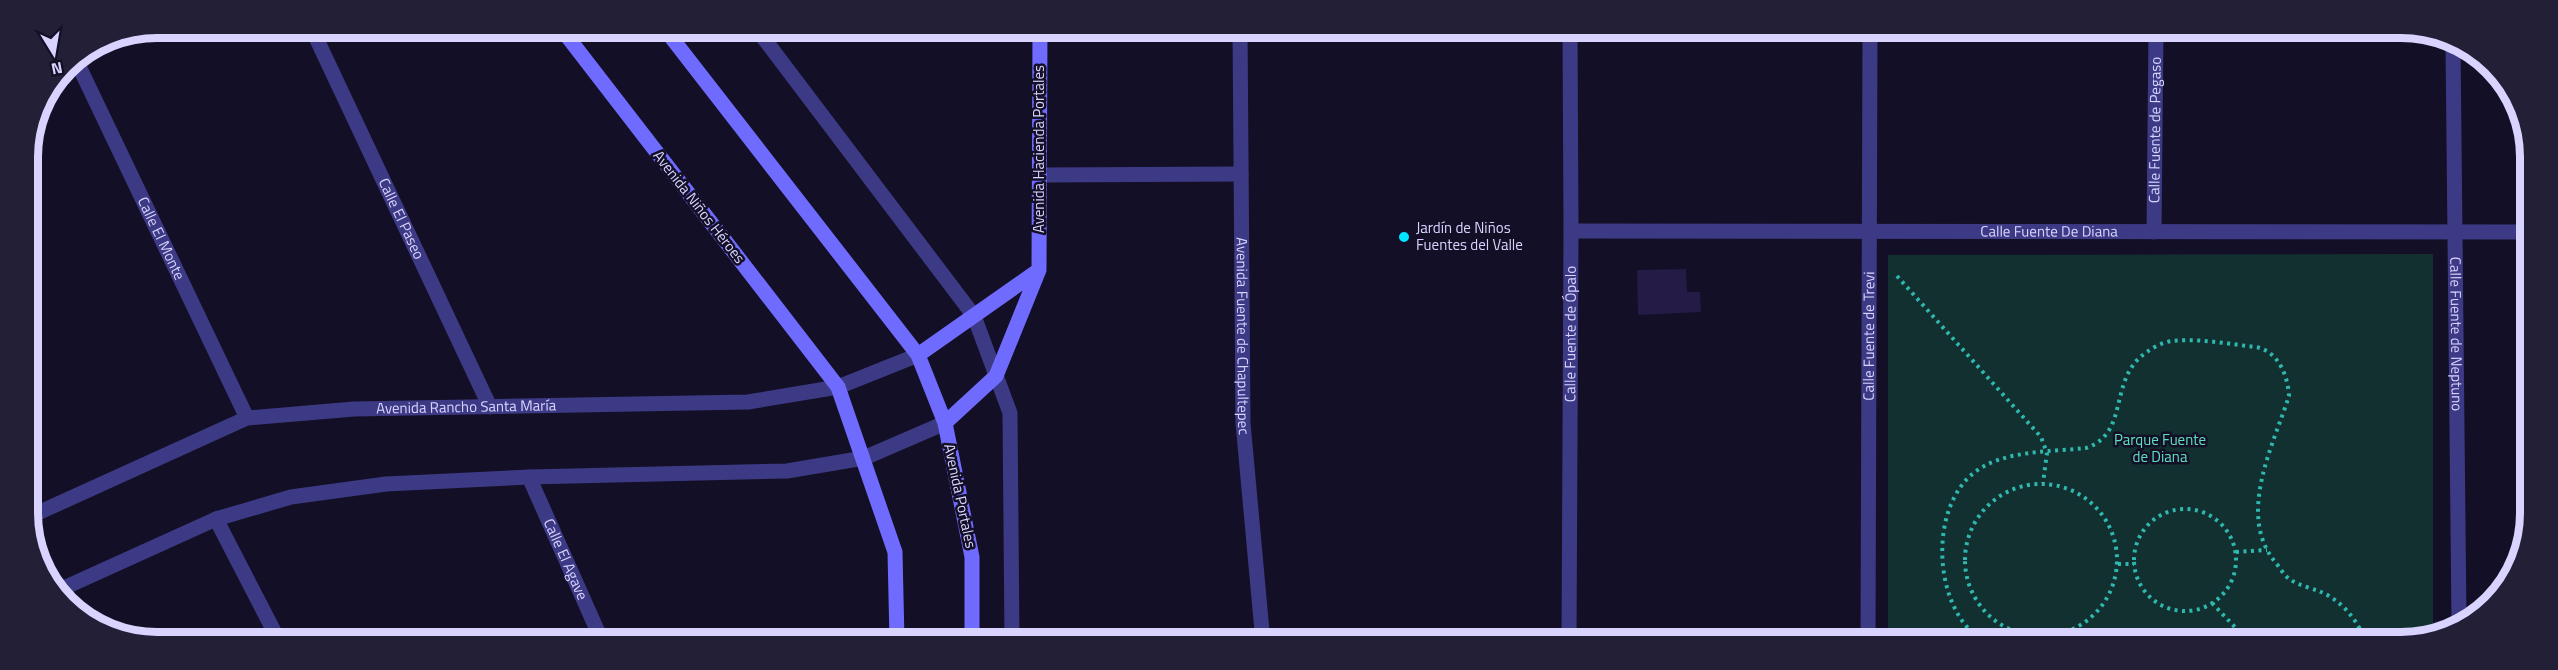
<svg xmlns="http://www.w3.org/2000/svg" width="2558" height="670" font-family="'Titillium Web',sans-serif">
	<rect width="100%" height="100%" fill="#130f26"/>
	<path fill="#12302f" d="M2433 254V633L2410 643 1888 642V255Z"/>
	<path fill="#241b47" d="M1686 269 1687 292H1700L1701 312 1638 315 1637 270Z"/>
	<g fill="none" stroke-linecap="round" stroke-linejoin="round">
		<path stroke="#2fb8b0" stroke-width="4" stroke-dasharray="3 4.5" stroke-linecap="butt" d="M1897 276 2041 437 2047 453 2043 483
			M1965 560a76 76 0 1 1 152 0a76 76 0 1 1-152 0Z
			M2134 560a51 51 0 1 1 102 0a51 51 0 1 1-102 0Z
			M2236 552 2267 550
			M2118 564H2134
			M2212 603 2250 643
			M1985 642C1933 613 1927 508 1975 472 2004 450 2050 452 2086 448 2131 433 2107 378 2147 352 2154 347 2163 342 2172 341 2199 338 2229 344 2255 347 2278 350 2288 376 2289 396 2273 446 2236 516 2276 563 2280 568 2285 577 2291 580 2300 586 2312 588 2321 592 2341 600 2360 622 2365 643
			M2111 642H2112
			M2257 643C2273 627 2294 628 2310 643"/>
		<g stroke="#3d3a85" stroke-width="15">
			<path id="s1" d="M311 27 490 407"/>
			<path d="M756 28 974 316 1010 413 1012 641"/>
			<path id="s2" d="M1240 28 1243 423 1263 642"/>
			<path id="s3" d="M2453 44 2459 622"/>
			<path id="s4" d="M75 58 247 418"/>
			<path d="M1040 175 1241 174"/>
			<path id="s5" d="M1571 231 2529 232"/>
			<path id="s6" d="M2154 232 2156 29"/>
			<path id="s7" d="M529 477 602 641"/>
			<path d="M29 502 36 514"/>
			<path d="M216 519 279 641"/>
			<path id="s8" d="M1569 642 1571 231 1570 29"/>
			<path id="s9" d="M1868 642 1870 29"/>
		</g>
		<g stroke="#3d3a85" stroke-width="15">
			<path id="s10" d="M29 517 247 418 354 409 748 402 838 387 918 355"/>
			<path d="M57 591 216 519 291 497 386 484 529 477 787 471 864 458 945 423"/>
		</g>
		<path stroke="#6f6bff" stroke-width="15" d="M560 27 838 387 895 552 897 641
			M664 28 918 355 945 423 972 557V641
			M918 355 1039 270
			M945 423 996 376 1039 270 1040 28"/>
	</g>
	<circle fill="#00e5ff" stroke="#130f26" stroke-width="2" cx="1404" cy="237" r="6"/>
	<g text-anchor="middle" stroke-width="5" stroke-linejoin="round" paint-order="stroke">
		<g font-size="15" fill="#d9d4ff" stroke="#130f26">
			<text dy="5" stroke="none"><textPath href="#s6" startOffset="102">Calle Fuente de Pegaso</textPath></text>
			<text transform="translate(1039 149) rotate(-90)" y="5">Avenida Hacienda Portales</text>
			<text transform="translate(699 207) rotate(52)" y="5">Avenida Niños Héroes</text>
			<text dy="5" stroke="none"><textPath href="#s1" startOffset="212">Calle El Paseo</textPath></text>
			<text dy="5" stroke="none"><textPath href="#s5" startOffset="478">Calle Fuente De Diana</textPath></text>
			<text dy="5" stroke="none"><textPath href="#s4" startOffset="200">Calle El Monte</textPath></text>
			<text dy="5" stroke="none"><textPath href="#s3" startOffset="290">Calle Fuente de Neptuno</textPath></text>
			<text dy="5" stroke="none"><textPath href="#s2" startOffset="308">Avenida Fuente de Chapultepec</textPath></text>
			<text dy="5" stroke="none"><textPath href="#s8" startOffset="308">Calle Fuente de Ópalo</textPath></text>
			<text dy="5" stroke="none"><textPath href="#s9" startOffset="306">Calle Fuente de Trevi</textPath></text>
			<text dy="5" stroke="none"><textPath href="#s10" startOffset="459">Avenida Rancho Santa María</textPath></text>
			<text transform="translate(960 496) rotate(78)" y="5">Avenida Portales</text>
			<text dy="5" stroke="none"><textPath href="#s7" startOffset="90">Calle El Agave</textPath></text>
		</g>
		<g font-size="15" fill="#d9d4ff" stroke="#130f26" text-anchor="start">
			<text x="1416" y="233">Jardín de Niños<tspan x="1416" dy="17">Fuentes del Valle</tspan></text>
		</g>
		<g font-size="15" fill="#5fe0c0" stroke="#130f26">
			<text x="2160" y="445">Parque Fuente<tspan x="2160" dy="17">de Diana</tspan></text>
		</g>
	</g>
	<path d="M0 0H2558V670H0ZM157 38H2401A119 119 0 0 1 2520 157V513A119 119 0 0 1 2401 632H157A119 119 0 0 1 38 513V157A119 119 0 0 1 157 38Z" fill="#231f37" fill-rule="evenodd"/>
	<path fill="none" stroke="#d9d4ff" stroke-width="8" d="M157 38H2401A119 119 0 0 1 2520 157V513A119 119 0 0 1 2401 632H157A119 119 0 0 1 38 513V157A119 119 0 0 1 157 38Z"/>
	<g transform="translate(54 54) rotate(169)" stroke="#130f26" stroke-width="4.5" paint-order="stroke">
	<path d="M0-4.5L10 22L0 15L-10 22Z" fill="#d9d4ff"/>
	<text y="-9" font-size="16" font-weight="bold" text-anchor="middle" fill="#d9d4ff">N</text>
	</g>
</svg>
